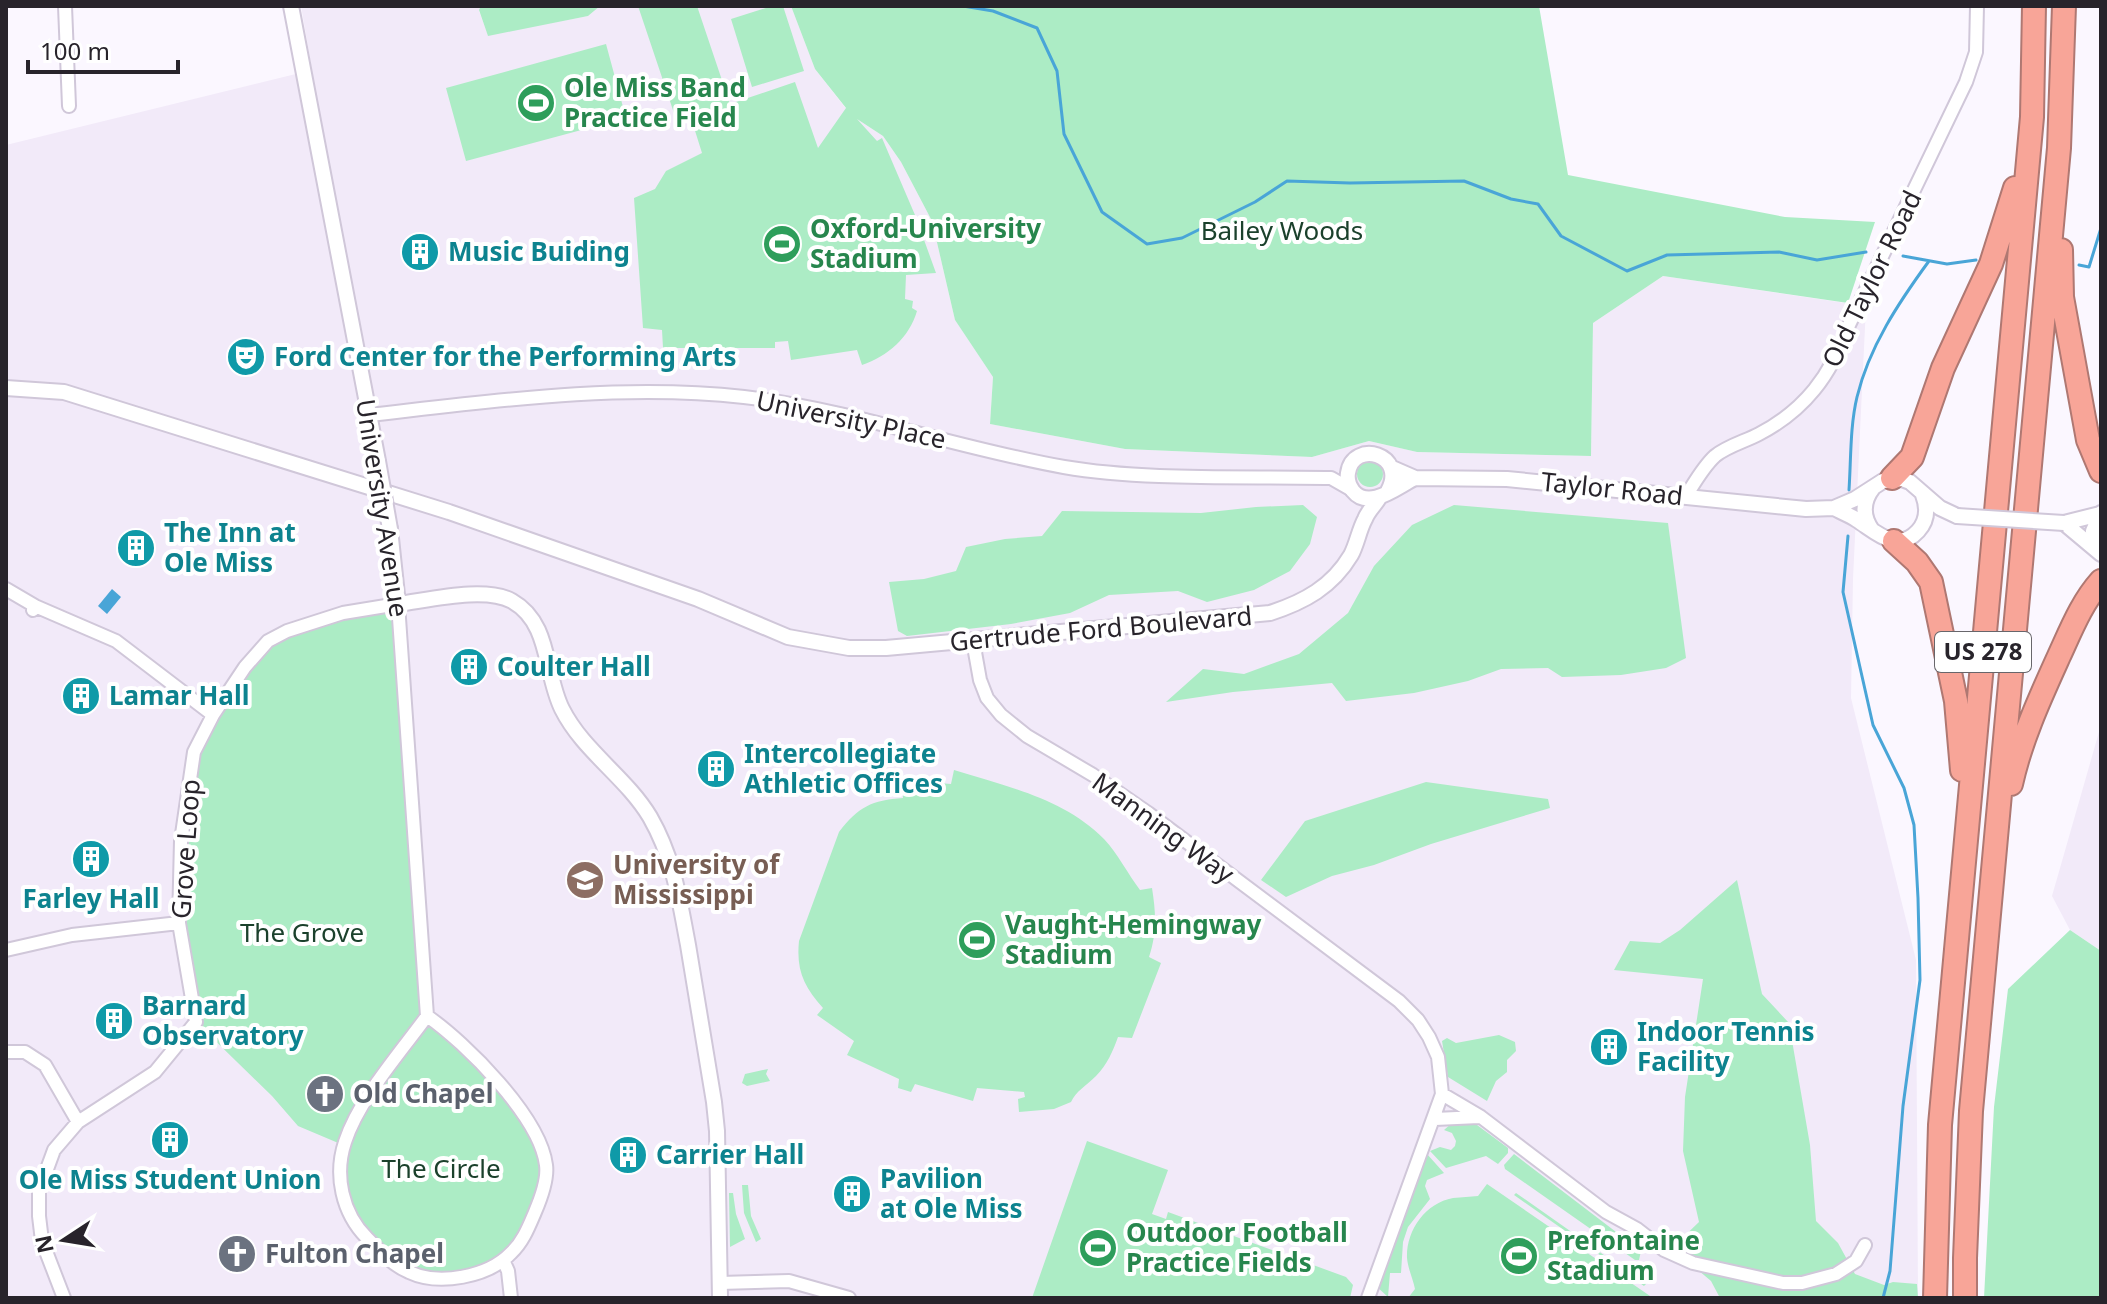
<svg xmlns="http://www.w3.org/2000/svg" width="2107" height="1304" font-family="'Noto Sans',sans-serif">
	<rect width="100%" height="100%" fill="#fbf7ff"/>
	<path fill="#f2eaf9" d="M301 6H481L479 11 488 35 588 16 600 6H791L815 69 851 115 883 136 901 162 932 221 955 320 993 377 990 424 1125 449 1312 457 1369 441 1417 452 1591 456 1593 323 1663 276 1866 306 1853 579 1851 698 1916 960 1918 1298H6V145L312 70Z
		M2101 725V951L2070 930 2052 896Z"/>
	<path fill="#acecc5" d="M481 6H600L588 16 488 36 479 10Z
		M638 6H697L730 104 795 82 818 148 846 108 815 69 791 6H1539L1568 175 1785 217 1875 222 1848 303 1663 276 1593 323 1591 456 1417 452 1369 441 1312 457 1125 449 990 424 993 377 955 320 932 221 901 162 883 136 857 119 877 141 882 138 915 215 936 273 906 275 905 299 913 301 912 308 917 311C909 338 888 356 862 365L857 350 791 360 788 341 775 342V348H663L662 330 643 328 634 198 655 189 666 171 702 153 691 118 677 122Z
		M772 6H783L804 71 752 87 731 19Z
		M606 44 626 118 466 161 446 88Z
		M1357 474a13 13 0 1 1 26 0a13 13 0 1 1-26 0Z
		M1303 505 1317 517 1310 544 1290 571 1254 590 1207 602 1178 591 1109 595 1070 613 1011 624 907 636 898 631 889 582 924 579 956 571 966 547 1005 539 1042 536 1062 511 1201 513 1256 507Z
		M1454 505 1668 523 1686 658 1666 668 1621 675 1562 677 1548 668 1501 669 1468 681 1414 693 1346 701 1332 683 1233 692 1166 702 1203 669 1244 674 1299 654 1348 613 1374 566 1412 525Z
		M398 604 427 1016 519 1106 547 1166 541 1197 503 1260 447 1278 396 1264 346 1208 343 1145 298 1126 272 1096 196 1022 183 949 187 788 213 715 245 667 287 631Z
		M954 770C1006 786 1065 799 1104 839 1118 854 1128 874 1140 890L1152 888C1156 913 1157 933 1149 957L1161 963 1132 1038 1118 1037C1113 1051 1107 1065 1096 1076 1086 1086 1076 1091 1071 1102L1054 1109 1019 1112 1018 1099 1025 1097 1024 1092 977 1088 973 1101 915 1084 911 1092 898 1088 899 1079 847 1055 854 1041 817 1015 823 1008C804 987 796 970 799 941L839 832C858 807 872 800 903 798L902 780 951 784Z
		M1426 782 1548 799 1550 808 1431 844 1374 865 1332 876 1286 897 1261 880 1305 821Z
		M1737 880 1762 994 1789 1023 1810 1145 1816 1221 1838 1243 1855 1274 1884 1285 1893 1282 1917 1284 1918 1298H1720L1711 1281 1672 1248 1699 1222 1683 1151 1685 1097 1703 979 1614 970 1630 941 1660 943 1680 930Z
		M2070 930 2101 951V1298H1984L1994 1107 2008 989Z
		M1499 1035 1515 1042 1516 1051 1507 1060V1072L1496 1081 1487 1101 1448 1077 1442 1041 1447 1038 1456 1043Z
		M768 1069 766 1074 770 1081 747 1086 742 1083 745 1074Z
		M1452 1123 1477 1125 1508 1148V1153L1498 1164 1486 1156 1446 1168 1430 1151 1440 1147 1451 1150 1455 1146 1456 1141 1452 1133 1444 1130Z
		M1087 1141 1168 1170 1152 1214 1166 1219 1168 1212 1346 1277 1353 1285 1350 1298H1032Z
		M1427 1154 1444 1173 1427 1180 1425 1186 1430 1199 1408 1227 1403 1242 1401 1273H1390L1388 1297 1376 1286Z
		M1514 1154 1641 1251 1639 1260H1635L1505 1169 1504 1165Z
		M1487 1184 1653 1298H1408L1415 1289C1413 1279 1408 1269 1407 1258 1406 1231 1425 1203 1453 1198 1462 1197 1470 1197 1478 1196Z
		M742 1185H748L751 1216 761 1239 756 1242 744 1213Z
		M729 1193H733L736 1214 745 1239 730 1247Z
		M1516 1193 1573 1233 1575 1231 1590 1241 1588 1244 1646 1284 1644 1286 1587 1246 1585 1249 1570 1238 1571 1235 1514 1195Z"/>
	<path fill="#49a5d7" d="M112 589 121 597 107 614 98 606Z"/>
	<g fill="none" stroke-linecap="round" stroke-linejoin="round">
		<path stroke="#49a5d7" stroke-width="3" d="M963 6 993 11 1037 28 1057 71 1064 134 1102 212 1147 244 1182 238 1255 202 1287 181 1350 183 1464 181 1511 199 1538 204 1561 236 1627 271 1667 255 1779 252 1817 260 1866 252
			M1903 256 1947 264 1976 260
			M2079 265 2089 267 2101 228
			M1849 490C1851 460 1850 426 1857 397 1869 347 1899 302 1929 261
			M1848 536 1843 592 1873 725 1904 788 1914 825 1918 898 1920 980 1903 1106 1890 1271 1883 1298"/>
		<g stroke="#d0c7d9" stroke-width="16">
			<path id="minor" d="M65 6 69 106
				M369 415C493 401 619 383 744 397 853 410 956 448 1064 467 1146 481 1246 476 1331 478L1352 490
				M1686 496C1695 482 1703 467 1715 456 1727 446 1746 441 1759 434 1805 410 1831 375 1848 327L1966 82 1976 52 1977 6
				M6 589 35 606 33 610
				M35 606 116 641 213 715
				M973 641 980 680 987 698 1001 715 1027 736 1093 775 1148 813 1399 1001 1418 1020 1429 1037 1438 1057 1442 1094 1368 1298
				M6 950 72 935 179 923
				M427 1016C466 1043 540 1117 546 1165 548 1179 541 1198 535 1212 529 1226 523 1242 511 1253 488 1277 439 1286 409 1272 392 1265 379 1250 367 1238 342 1213 334 1175 345 1142 359 1099 400 1053 427 1016Z
				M6 1052H25L45 1065 78 1122
				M1442 1094 1481 1117 1606 1212 1637 1229 1664 1250 1693 1263 1783 1283H1802L1836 1274 1856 1261 1865 1245
				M1435 1119 1479 1117
				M503 1260 508 1271 511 1298
				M720 1283 789 1281 849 1298
				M64 1298 42 1241 39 1216V1191L54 1150 78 1122 155 1072 196 1022 179 923 181 841 194 752 213 715 245 667 268 641 287 631 343 613 398 604 427 1016"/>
		</g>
		<g stroke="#d0c7d9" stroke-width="18">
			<path id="tertiary" d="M291 6 378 461
				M6 388 64 392 449 512 698 599 788 637 849 648H886L1270 613C1304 602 1332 587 1351 555 1357 544 1359 530 1365 519 1368 511 1375 505 1379 498
				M1392 468 1415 478 1507 479 1806 509 1834 508 1855 499 1883 481 1902 479 1910 482 1940 508 1957 516
				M1388 491C1408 454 1353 439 1348 473 1347 479 1349 486 1353 491 1369 511 1398 486 1415 478
				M1834 508C1841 512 1850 515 1857 520 1876 532 1897 554 1918 531 1928 520 1928 508 1923 495
				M2064 523 2101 554
				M2064 523 2100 514
				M390 529 398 604C429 600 485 586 512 601 551 623 544 673 562 709 583 751 626 777 650 817 674 859 679 898 688 945 697 997 705 1050 714 1102L717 1131 720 1298
				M1872 530C1862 516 1862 502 1873 488
				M2097 549 2093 531 2101 513"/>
		</g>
		<g stroke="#af7872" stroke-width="26">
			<path id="motorway" d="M2061 250 2062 297 2088 440 2101 471
				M1892 478 1912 457 1943 368 1991 264 2015 188
				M1894 541 1917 562 1931 582 1956 701 1962 770
				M2011 784C2021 739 2040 698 2059 656 2071 630 2082 602 2101 581
				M1935 1298 1940 1125 2032 117 2034 6
				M1965 1298V1258L1971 1111 2059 148 2064 6"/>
		</g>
		<use href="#minor" stroke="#fff" stroke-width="12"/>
		<use href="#tertiary" stroke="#fff" stroke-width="14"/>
		<use href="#motorway" stroke="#f8a598" stroke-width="22"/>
		<g stroke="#d0c7d9" stroke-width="18" stroke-linecap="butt">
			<path id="tertiary-bridge" d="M378 461 390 529
				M1957 516 2064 523"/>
		</g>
		<use href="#tertiary-bridge" stroke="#fff" stroke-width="14"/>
	</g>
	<defs>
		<g id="stadium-disc" transform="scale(2)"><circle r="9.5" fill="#2e9e5b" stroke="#fff"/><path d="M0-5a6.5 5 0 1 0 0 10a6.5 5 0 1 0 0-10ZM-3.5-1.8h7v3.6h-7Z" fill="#fff"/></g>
		<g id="building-disc" transform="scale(2)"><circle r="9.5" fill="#0f9aa8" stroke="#fff"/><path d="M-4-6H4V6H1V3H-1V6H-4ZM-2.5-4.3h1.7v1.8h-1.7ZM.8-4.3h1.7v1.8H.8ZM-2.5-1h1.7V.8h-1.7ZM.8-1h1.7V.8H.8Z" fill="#fff"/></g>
		<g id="theatre-disc" transform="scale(2)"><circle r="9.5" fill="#0f9aa8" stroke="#fff"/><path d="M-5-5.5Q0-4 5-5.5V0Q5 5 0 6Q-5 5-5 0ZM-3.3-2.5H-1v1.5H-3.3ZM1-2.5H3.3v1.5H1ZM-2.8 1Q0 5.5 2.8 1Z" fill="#fff"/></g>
		<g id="university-disc" transform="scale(2)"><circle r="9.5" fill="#8d6e63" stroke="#fff"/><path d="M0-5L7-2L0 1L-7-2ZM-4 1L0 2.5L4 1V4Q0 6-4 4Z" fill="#fff"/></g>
		<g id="church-disc" transform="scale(2)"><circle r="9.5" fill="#6b7280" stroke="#fff"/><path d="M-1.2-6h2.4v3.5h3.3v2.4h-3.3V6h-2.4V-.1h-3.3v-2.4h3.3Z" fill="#fff"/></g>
	</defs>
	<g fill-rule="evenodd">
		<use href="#stadium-disc" x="536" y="103"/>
		<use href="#stadium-disc" x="782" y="244"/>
		<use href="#building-disc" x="420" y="252"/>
		<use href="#theatre-disc" x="246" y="357"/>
		<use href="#building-disc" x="136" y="548"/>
		<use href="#building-disc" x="469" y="667"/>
		<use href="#building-disc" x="81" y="696"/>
		<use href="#building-disc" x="716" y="769"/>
		<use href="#building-disc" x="91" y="859"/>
		<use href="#university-disc" x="585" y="880"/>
		<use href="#stadium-disc" x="977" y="940"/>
		<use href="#building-disc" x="114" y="1021"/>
		<use href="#building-disc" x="1609" y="1047"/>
		<use href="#church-disc" x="325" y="1094"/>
		<use href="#building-disc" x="170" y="1140"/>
		<use href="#building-disc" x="628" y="1155"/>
		<use href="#building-disc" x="852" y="1194"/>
		<use href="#stadium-disc" x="1098" y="1248"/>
		<use href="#church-disc" x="237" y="1254"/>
		<use href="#stadium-disc" x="1519" y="1256"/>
	</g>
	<g text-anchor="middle" stroke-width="8" stroke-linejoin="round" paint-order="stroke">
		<rect fill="#fff" stroke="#68666b" stroke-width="2" x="1935" y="632" width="96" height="40" rx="6"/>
		<g font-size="24" font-weight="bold" fill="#28242b">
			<text x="1983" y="660">US 278</text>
		</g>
		<g font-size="26" font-weight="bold" fill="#27864d" stroke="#fff" text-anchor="start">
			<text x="564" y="97">Ole Miss Band<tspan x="564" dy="30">Practice Field</tspan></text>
			<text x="810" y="238">Oxford-University<tspan x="810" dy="30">Stadium</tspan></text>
			<text x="1005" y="934">Vaught-Hemingway<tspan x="1005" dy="30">Stadium</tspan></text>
			<text x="1126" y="1242">Outdoor Football<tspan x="1126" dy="30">Practice Fields</tspan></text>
			<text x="1547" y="1250">Prefontaine<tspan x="1547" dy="30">Stadium</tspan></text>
		</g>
		<g font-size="26" fill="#1b412c" stroke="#fff">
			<text x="1282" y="240">Bailey Woods</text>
			<text x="302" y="942">The Grove</text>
			<text x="441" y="1178">The Circle</text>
		</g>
		<g font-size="26" font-weight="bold" fill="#0d838f" stroke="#fff" text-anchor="start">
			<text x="448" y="261">Music Buiding</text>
			<text x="274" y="366">Ford Center for the Performing Arts</text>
			<text x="164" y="542">The Inn at<tspan x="164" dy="30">Ole Miss</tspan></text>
			<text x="497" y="676">Coulter Hall</text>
			<text x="109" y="705">Lamar Hall</text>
			<text x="744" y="763">Intercollegiate<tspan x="744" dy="30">Athletic Offices</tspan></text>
			<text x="91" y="908" text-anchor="middle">Farley Hall</text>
			<text x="142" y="1015">Barnard<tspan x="142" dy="30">Observatory</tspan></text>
			<text x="1637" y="1041">Indoor Tennis<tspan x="1637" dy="30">Facility</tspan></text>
			<text x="656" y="1164">Carrier Hall</text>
			<text x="880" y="1188">Pavilion<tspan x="880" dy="30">at Ole Miss</tspan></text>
			<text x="170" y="1189" text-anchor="middle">Ole Miss Student Union</text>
		</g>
		<g font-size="26" fill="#28242b" stroke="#fff">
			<text transform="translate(1872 279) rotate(-64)" y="9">Old Taylor Road</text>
			<text transform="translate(851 420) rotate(12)" y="9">University Place</text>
			<text transform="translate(1612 489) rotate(6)" y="9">Taylor Road</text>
			<text transform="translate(382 508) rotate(81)" y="9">University Avenue</text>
			<text transform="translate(1101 629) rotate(-5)" y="9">Gertrude Ford Boulevard</text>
			<text transform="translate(1163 828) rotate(36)" y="9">Manning Way</text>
			<text transform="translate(186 849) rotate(-86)" y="9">Grove Loop</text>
		</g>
		<g font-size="26" font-weight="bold" fill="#785e54" stroke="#fff" text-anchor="start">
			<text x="613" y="874">University of<tspan x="613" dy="30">Mississippi</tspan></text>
		</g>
		<g font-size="26" font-weight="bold" fill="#5b616d" stroke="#fff" text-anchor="start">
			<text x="353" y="1103">Old Chapel</text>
			<text x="265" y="1263">Fulton Chapel</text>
		</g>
	</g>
	<rect width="2107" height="1304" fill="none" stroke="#28242b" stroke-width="16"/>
	<g transform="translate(64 1240) rotate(258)" stroke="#ffffff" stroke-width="6" paint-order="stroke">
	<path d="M0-6L14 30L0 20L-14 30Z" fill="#28242b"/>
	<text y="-12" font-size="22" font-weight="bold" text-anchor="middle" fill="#28242b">N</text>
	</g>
	<path d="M28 60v12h150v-12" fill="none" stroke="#28242b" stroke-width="4"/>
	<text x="40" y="60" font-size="24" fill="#28242b" stroke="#ffffff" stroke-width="6" paint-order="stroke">100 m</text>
</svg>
